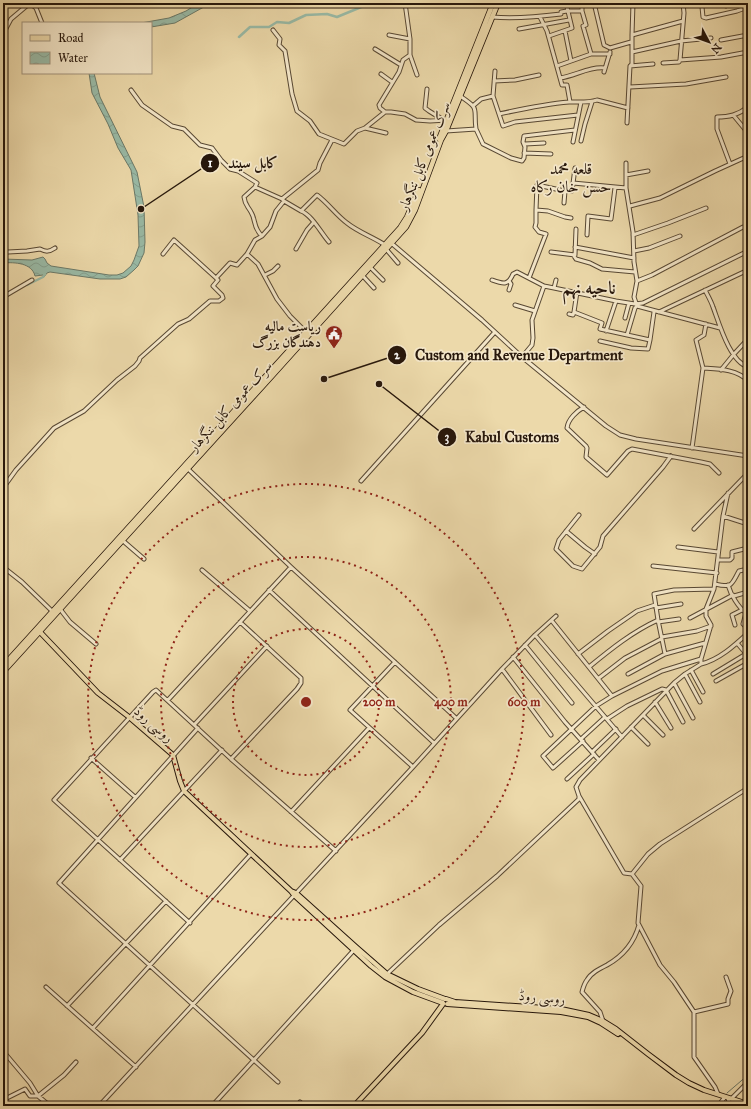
<svg xmlns="http://www.w3.org/2000/svg" width="751" height="1109" font-family="'IM FELL Great Primer',Amiri,serif">
	<defs>
		<pattern id="water-waves" width="16" height="10" patternUnits="userSpaceOnUse"><rect width="16" height="10" fill="#99baa6"/><path d="M0 5q4-4 8 0t8 0" fill="none" stroke="#849f8e"/></pattern>
	</defs>
	<rect width="100%" height="100%" fill="#ecd9aa"/>
	<filter id="stains"><feTurbulence type="fractalNoise" baseFrequency=".005" numOctaves="4"/><feColorMatrix values="0 0 0 0 .2 0 0 0 0 .09 0 0 0 0 .02 0 0 0 .5 -.17"/></filter>
	<radialGradient id="worn" r=".72"><stop offset=".6" stop-color="#630" stop-opacity="0"/><stop offset="1" stop-color="#630" stop-opacity=".3"/></radialGradient>
	<path fill="url(#water-waves)" stroke="#6b7968" d="M199 3H211L175 23 151 27V23H141L169 18 186 11Z
		M89 73H94L100 97 137 172 144 207 145 242 144 253 138 266 134 270 126 277 120 279H100L50 272 47 273 44 277 43 275 35 276C32 263 15 262 3 263V259L32 260 43 257 45 259 47 263 51 266 109 275H117L123 273 131 266 134 260 139 246 138 215 131 170 118 148 108 124 92 93Z"/>
	<g fill="none" stroke-linecap="round" stroke-linejoin="round">
		<path stroke="#6b7968" stroke-width="1" d="M727 1093 748 1075
			M712 1106 716 1102"/>
		<path stroke="#99baa6" stroke-width="2.5" d="M239 37 250 27H269L277 22 289 23 306 15 327 14 337 17 371 3
			M27 285 43 277 45 274"/>
		<g stroke="#584833" stroke-width="5">
			<path id="minor" d="M30 3 36 8 42 23
				M405 3 410 39V55L417 75
				M594 3 604 45 610 48 631 42
				M638 3H643
				M725 3 726 6
				M702 7 703 17 706 18 737 11 748 7
				M492 17C516 19 537 17 561 14V12L567 11H582
				M540 17 547 31 562 85H567L570 102
				M519 29 569 20
				M273 30 280 39 279 45 285 51 286 57 292 94 297 111 310 121 319 134 344 144 357 131 365 128 385 112H391L405 114 416 120 430 121 447 120
				M565 31 571 61
				M3 34 11 19 30 3
				M389 35 410 39
				M632 35 683 21
				M549 36 572 28 566 3
				M721 40 748 35
				M375 49 401 65
				M632 52 681 41 711 38
				M591 54 583 26 586 25 582 11V5L591 3
				M680 60 684 13 683 3
				M663 63 679 62 680 60 721 57 748 52
				M557 66 591 54H610
				M630 66 653 64
				M495 71 493 96 503 126 515 122 578 115
				M604 72 610 52
				M381 74 392 82
				M560 78C575 76 590 66 605 68
				M494 81 515 80 539 75
				M630 87 686 84 726 77
				M427 89 425 108 429 111 442 119
				M131 90 142 105 172 126 184 129 200 145 212 148 221 160 230 169 238 171 257 183 255 187 282 199
				M460 96C481 110 473 107 476 129
				M474 105 481 99 493 96
				M385 112 380 108 379 105 399 72 403 60 410 55
				M499 114C522 109 546 104 569 102 579 102 588 103 597 100L628 108
				M734 116 748 133
				M627 123 630 66 632 64V35L633 3
				M365 128 386 133
				M446 131 476 129 483 144 511 158 522 161 524 158 525 147 523 142 524 136 575 130
				M581 141 585 124 592 102
				M573 142 581 102
				M525 144 544 143
				M524 153 551 154
				M626 163V188L633 232 634 262 637 281 634 297 637 306 720 328
				M730 164 717 129V117C729 117 738 115 748 107
				M626 175 648 171
				M573 183 626 188
				M255 187 244 197C245 205 247 205 251 212 256 220 253 228 262 236
				M284 201 301 211 317 195C328 203 336 215 347 223 358 232 373 237 385 245
				M564 203 565 191
				M630 206 660 198 715 171 748 156
				M536 210 548 211 565 217 571 218
				M301 211C312 215 321 233 329 242
				M587 235 588 216 611 219 615 188
				M633 235 668 223 706 208
				M390 242 482 320 522 357 606 426 620 435 636 439 748 456
				M575 247 634 258
				M296 249 307 230 314 222
				M386 249 398 263
				M634 251 649 248 680 236
				M551 252 575 255 576 229
				M3 254 8 252 27 251 40 249C46 252 49 252 55 248
				M163 254 174 240 216 278
				M247 254 258 264 277 299 290 316 306 332
				M574 256 576 259 590 263 602 269 635 272
				M370 267 383 280
				M265 275 273 271 278 266
				M362 275 374 288
				M529 278 546 234 539 232 535 227 536 223V210L537 185 565 191H572L575 168
				M492 280C503 284 508 286 513 274L517 272 544 286 554 288 616 301 635 304 643 303 748 251
				M637 281 652 275 743 227
				M554 288 556 280
				M509 290 511 284 509 281
				M705 290C708 296 711 301 713 307 719 323 730 362 748 367
				M3 297 32 280
				M515 305 535 311
				M574 312 577 292
				M659 312 748 270
				M569 314 573 315 574 312 602 323 600 329 650 340
				M625 318 629 303
				M606 331 616 301
				M627 335 635 308 637 306
				M600 341 631 348 648 349 650 340 654 312
				M522 357 532 345 533 338 532 320 544 286
				M703 368C718 369 737 369 748 381
				M721 370 734 354 748 339
				M584 407C577 411 568 419 567 428L586 446 587 448 586 457 607 475 628 451 632 449 701 462 710 464 719 473
				M692 448 703 368 696 340 704 335 706 324
				M187 468 291 567 456 718
				M361 481 494 333
				M3 488 16 470 54 428 84 411 117 380 135 366 139 361 140 358 178 324 189 319 210 301H219L223 298 222 295 213 286 218 280 216 278 230 263 237 265 247 254 255 240 262 236 270 227 276 211 284 201 282 199 318 170 320 163 332 140
				M728 493 723 516 714 589 706 609V616L711 625 701 659V664L685 674 674 683 580 780 576 787 579 796 624 873 632 874 648 854 660 844 748 788
				M579 515 559 540 556 549 573 566 582 569 600 547 603 536 663 467 671 456
				M723 516 748 524
				M694 529 748 473
				M566 531 585 547 595 554
				M122 540 144 559
				M678 547 718 552
				M719 560H730L732 558V552L748 548
				M653 566 717 573
				M3 567 22 582 52 611
				M202 570 250 611
				M715 584C733 588 731 585 739 571L748 569
				M728 585C731 595 738 607 746 613L743 624 748 629
				M269 590 434 743
				M734 596 748 592
				M656 608 681 604
				M60 609 70 622 96 644
				M690 618 733 595
				M552 621 612 696
				M658 622 679 619
				M735 625 732 615 742 610
				M535 635 622 737
				M662 637 697 631 711 626
				M737 643 748 656
				M525 645 572 703
				M578 654 608 631 637 611 655 605
				M665 654 658 620 654 594 674 590 714 589
				M513 657 565 722 599 760
				M395 662 350 710 413 767
				M701 664C719 660 735 645 748 633
				M589 667C611 649 632 632 658 620
				M502 669 551 735
				M691 670 703 692
				M628 674 665 654 705 643
				M685 674 700 702
				M713 674 746 654
				M599 678 625 658 661 639
				M716 681 748 663
				M674 683 693 718
				M168 700 291 567
				M655 702 671 728
				M643 715 663 735
				M607 719 627 706 662 689 666 690 683 722
				M194 725 267 646
				M631 727 648 744
				M198 728 59 883 278 1082
				M581 739 605 717
				M583 741 553 768 543 756 596 706 612 696 662 671 701 659
				M592 752 616 729
				M91 758 135 797
				M231 759 297 689 301 683V678L240 622
				M567 779 594 754
				M291 812 369 728
				M120 860 222 750
				M632 874 641 886 638 923 660 965 674 982 694 1012
				M190 923 54 800 153 692 156 690 231 759 336 851
				M386 975 439 925 497 876 579 799V796
				M46 987 136 1067
				M67 1006 166 901
				M603 1021 600 1012 582 992C583 988 584 984 587 980 591 973 599 969 607 965 623 956 634 943 639 925
				M93 1028 251 854
				M3 1051 30 1083 38 1096 64 1075 76 1062
				M718 1094 715 1087 694 1057V1012L728 1004V999L731 991 726 977
				M728 1098 730 1106
				M731 1099 748 1082
				M3 1100 25 1089 30 1096H38L50 1106
				M99 1106 413 767 502 669 535 635 556 616
				M212 1106 354 950
				M297 1106 300 1102 304 1106
				M718 1106 725 1097"/>
		</g>
		<g stroke="#27170b" stroke-width="6">
			<path id="major" d="M40 632 98 693 129 717 173 755 180 781 184 791 291 891 294 895 371 966 385 977 413 992 443 1003
				M291 891 296 893 356 947 387 974 418 989 445 999
				M446 999 455 1002 561 1009 589 1015 603 1021 616 1029 648 1054 676 1075 689 1083 704 1090 748 1104
				M447 1004 561 1012 588 1017 601 1023 618 1034
				M354 1106 422 1033 443 1004"/>
		</g>
		<g stroke="#27170b" stroke-width="6">
			<path id="highway" d="M439 139 493 3
				M3 666 400 228 407 217 419 190
				M3 672 271 377 406 227 415 210 441 140 446 131 498 3"/>
		</g>
		<use href="#minor" stroke="#f3e6c8" stroke-width="3"/>
		<use href="#major" stroke="#ecd9aa" stroke-width="4"/>
		<use href="#highway" stroke="#ecd9aa" stroke-width="4.5"/>
	</g>
	<g fill="none" stroke="#8f2418" stroke-width="2" stroke-dasharray="2 4">
		<circle cx="306" cy="702" r="73"/>
		<circle cx="306" cy="702" r="145"/>
		<circle cx="306" cy="702" r="218"/>
	</g>
	<defs>
		<g id="civic-pin" transform="scale(0.9)"><path d="M0 17L-7.5 6A9.5 9.5 0 1 1 7.5 6Z" fill="#8f2418" stroke="#f3e6c8"/><path d="M-.6-6.5H3V-4.5H.6V-3L4-1V1h2V6H-6V1h2V-1L-.6-3ZM-1.2 2.5V6h2.4V2.5Z" fill="#fff"/></g>
	</defs>
	<g fill-rule="evenodd">
		<use href="#civic-pin" x="334" y="334"/>
	</g>
	<g text-anchor="middle" stroke-width="3.5" stroke-linejoin="round" paint-order="stroke">
		<g font-size="14" fill="#27170b" stroke="#f3e6c8">
			<text transform="translate(424 156) rotate(-68)" y="5">سرک عمومی کابل ننگرهار</text>
			<text transform="translate(230 406) rotate(-48)" y="5">سرک عمومی کابل ننگرهار</text>
			<text transform="translate(154 724) rotate(41)" y="5">روسی روڈ</text>
			<text transform="translate(542 997) rotate(5)" y="5">روسی روڈ</text>
		</g>
		<g font-size="14" font-weight="bold" fill="#27170b" stroke="#f3e6c8" text-anchor="end">
			<text x="321" y="331">ریاست مالیه<tspan x="321" dy="16">دهندگان بزرگ</tspan></text>
		</g>
		<g font-size="16" fill="#27170b" stroke="#f3e6c8">
			<text x="571" y="174">قلعه محمد<tspan x="571" dy="18">حسن خان رکاه</tspan></text>
		</g>
		<g font-size="18" font-weight="bold" fill="#27170b" stroke="#f3e6c8">
			<text x="589" y="294">ناحیه نهم</text>
		</g>
	</g>
	<circle cx="306" cy="702" r="6" fill="#8f2418" stroke="#f3e6c8" stroke-width="2"/>
	<g font-size="12" text-anchor="middle" font-weight="bold" fill="#8f2418" stroke="#f3e6c8" stroke-width="3.5" stroke-linejoin="round" paint-order="stroke">
		<text x="379" y="706">200 m</text>
		<text x="451" y="706">400 m</text>
		<text x="524" y="706">600 m</text>
	</g>
	<path fill="none" stroke="#27170b" stroke-width="1.5" d="M141 209L210 163M324 379L397 355M379 384L447 437"/>
	<g fill="#27170b" stroke="#f3e6c8" stroke-width="1.5">
		<circle cx="141" cy="209" r="4"/>
		<circle cx="324" cy="379" r="4"/>
		<circle cx="379" cy="384" r="4"/>
		<circle cx="210" cy="163" r="10"/>
		<circle cx="397" cy="355" r="10"/>
		<circle cx="447" cy="437" r="10"/>
	</g>
	<g font-size="12" text-anchor="middle" font-weight="bold" fill="#fff">
		<text x="210" y="167">1</text>
		<text x="397" y="359">2</text>
		<text x="447" y="441">3</text>
	</g>
	<g font-size="15" text-anchor="middle" font-weight="bold" fill="#27170b" stroke="#f3e6c8" stroke-width="3.5" stroke-linejoin="round" paint-order="stroke">
		<text x="253" y="168">کابل سيند</text>
		<text x="519" y="360">Custom and Revenue Department</text>
		<text x="512" y="442">Kabul Customs</text>
	</g>
	<rect width="751" height="1109" fill="none" stroke="#ecd9aa" stroke-width="16"/>
	<rect x="4" y="4" width="743" height="1101" fill="none" stroke="#27170b" stroke-width="2"/>
	<rect x="8" y="8" width="735" height="1093" fill="none" stroke="#27170b"/>
	<rect x="22" y="22" width="130" height="52" fill="#f3e6c8" stroke="#a1937c"/>
	<rect x="30" y="35" width="20" height="6" fill="#ecd9aa" stroke="#a1937c"/>
	<text x="58" y="42" font-size="12" fill="#27170b">Road</text>
	<rect x="30" y="52" width="20" height="12" fill="url(#water-waves)" stroke="#a1937c"/>
	<text x="58" y="62" font-size="12" fill="#27170b">Water</text>
	<g transform="translate(709 42) rotate(131)" stroke="#f3e6c8" stroke-width="3" paint-order="stroke">
	<path d="M0-3L7 15L0 10L-7 15Z" fill="#27170b"/>
	<text y="-6" font-size="11" font-weight="bold" text-anchor="middle" fill="#27170b">N</text>
	</g>
	<rect width="100%" height="100%" filter="url(#stains)"/>
	<rect width="100%" height="100%" fill="url(#worn)"/>
</svg>
